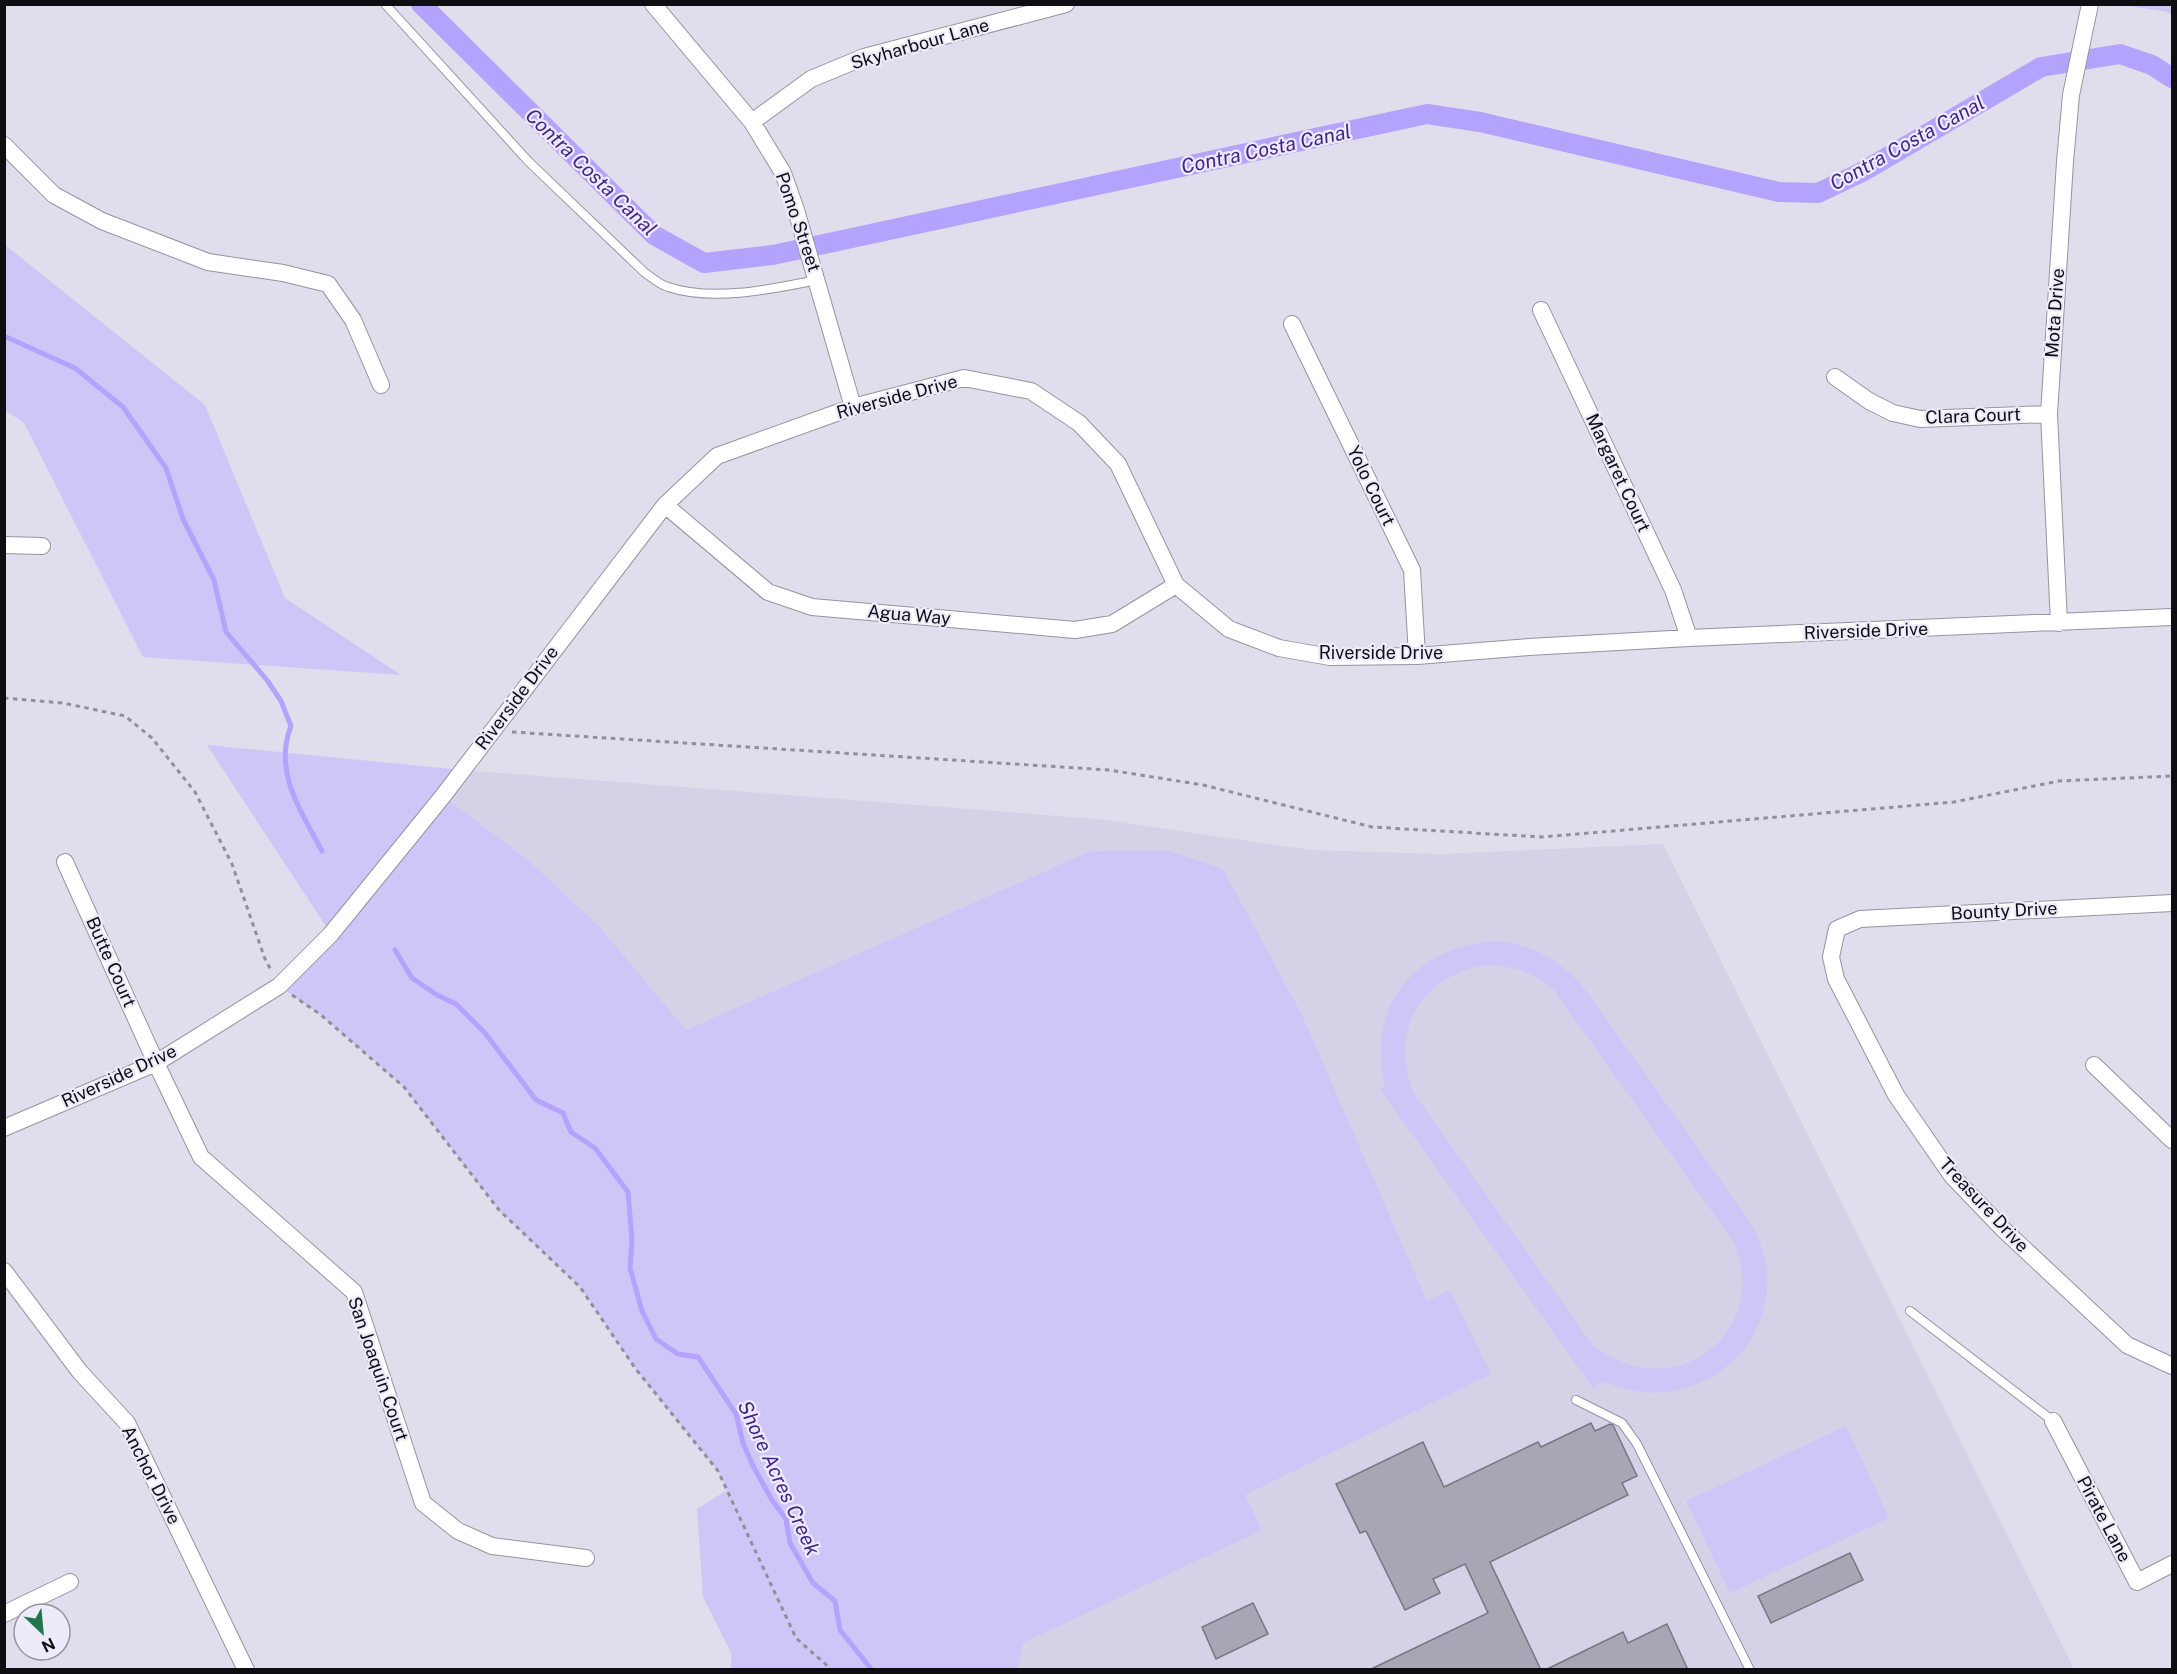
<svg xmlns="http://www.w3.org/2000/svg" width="2177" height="1674" font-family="'Public Sans',sans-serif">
	<rect width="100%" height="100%" fill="#e0deec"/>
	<path fill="#d5d2e8" d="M462 770 1098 819 1312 850 1440 854 1663 844 2074 1669H1018L1022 1643 686 1031 599 926 527 859 443 796Z"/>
	<path fill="#cdc6f7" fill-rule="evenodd" d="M2123 5H2172V15L2168 12Z
		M5 245 205 405 285 598 401 675 143 657 24 423 5 410Z
		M207 745 462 770 443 796 527 859 599 926 686 1030 1091 851 1166 850 1223 869 1302 1015 1427 1301 1450 1290 1491 1374 1245 1495 1262 1530 1023 1643 1018 1669H731V1653L703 1597 697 1509 727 1490 718 1471 635 1368 580 1287 499 1210 404 1087 321 1015 279 986 331 934Z
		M1501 941C1536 947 1561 961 1584 988L1746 1216C1757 1233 1765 1251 1767 1272 1773 1361 1682 1418 1603 1381L1593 1388 1380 1089 1385 1085C1364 1004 1420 942 1501 941ZM1484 965C1512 965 1533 972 1554 990L1735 1244C1770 1338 1670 1408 1592 1344L1413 1092C1390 1030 1420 978 1484 965Z
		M1846 1426 1889 1518 1730 1593 1686 1501Z"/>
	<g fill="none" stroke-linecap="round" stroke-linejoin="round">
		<path stroke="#b4a3fc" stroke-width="5" d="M4 336 75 368 123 407 166 468 183 519 214 580 226 632 267 680 281 701 291 726C273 772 301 811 322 851
			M395 950 412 978 437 995 456 1004 485 1033 536 1100 563 1113 571 1132 595 1148 628 1192 632 1241 630 1268 642 1311 656 1339 678 1354 698 1357 736 1414 743 1443 753 1466 772 1500 786 1519 790 1543 813 1583 835 1601 840 1630 872 1670"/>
		<path stroke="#b4a3fc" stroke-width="20" d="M421 4 654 235 704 263 773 255 1427 114 1480 122 1779 192 1818 193 1862 172 2041 67 2120 54 2152 65 2172 78"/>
	</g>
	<path fill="#a8a6b4" stroke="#777582" stroke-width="1.5" d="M1591 1423 1595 1431 1610 1424 1613 1425 1637 1476 1622 1483 1628 1495 1490 1562 1541 1670H1369L1488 1613 1465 1564 1433 1579 1440 1593 1405 1610 1366 1531 1360 1533 1336 1484 1423 1442 1444 1487 1538 1442 1541 1447Z
		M1850 1553 1863 1580 1771 1623 1758 1596Z
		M1253 1603 1268 1634 1216 1659 1202 1627Z
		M1667 1624 1688 1670H1545L1623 1632 1628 1643Z"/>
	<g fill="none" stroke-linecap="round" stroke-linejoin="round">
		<g stroke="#9593a1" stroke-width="10">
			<path id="lane" d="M385 4 529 162 644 272C651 277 660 285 668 287 713 302 772 289 817 280
				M1910 1311 2053 1421
				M1576 1400 1622 1423 1637 1444 1750 1670"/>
		</g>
		<g stroke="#9593a1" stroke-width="18">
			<path id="street" d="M653 4 752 122 783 173 796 210 853 407
				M752 122 811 79 864 57 1066 4
				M4 145 54 195 102 221 208 262 283 273 328 284 353 320 381 385
				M1541 310 1673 590 1689 638
				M1292 324 1412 570 1417 656
				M1835 377 1869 401 1893 413 1920 419 2049 414
				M665 505 768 592 812 607 1075 630 1112 624 1176 585
				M4 545 42 546
				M2059 623 2049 414 2065 162 2071 95 2090 4
				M65 862 156 1063 201 1157 354 1292 423 1503 458 1531 492 1546 586 1558
				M2172 903 1860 919 1837 929 1831 957 1836 979 1896 1095 1952 1176 2004 1230 2127 1345 2172 1366
				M2094 1065 2172 1140
				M4 1128 156 1063 279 986 331 934 443 796 665 505 717 456 853 407 964 378 1031 391 1079 423 1118 464 1176 585 1229 629 1279 648 1330 657 1417 656 1529 647 1689 638 2172 617
				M4 1271 80 1372 127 1423 246 1670
				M2053 1421 2137 1582 2172 1564
				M4 1614 70 1582"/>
		</g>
		<path stroke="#91909a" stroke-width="3" stroke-dasharray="4.5 4.5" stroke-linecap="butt" d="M4 698 63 703 125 716 152 738 195 792 232 864 265 959 271 970
			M512 732 1109 770 1203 785 1372 827 1542 837 1954 802 2059 781 2172 776
			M292 995 321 1015 404 1087 499 1210 580 1287 635 1368 718 1471 796 1638 832 1670"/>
		<use href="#lane" stroke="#fff" stroke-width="8"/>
		<use href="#street" stroke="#fff" stroke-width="16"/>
	</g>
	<g text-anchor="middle" stroke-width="4.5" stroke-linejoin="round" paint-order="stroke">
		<g font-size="18" fill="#0e0d12" stroke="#edebfa">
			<text transform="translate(920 44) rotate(-16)" y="6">Skyharbour Lane</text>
			<text transform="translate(798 222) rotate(71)" y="6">Pomo Street</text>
			<text transform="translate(2055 313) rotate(-86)" y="6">Mota Drive</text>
			<text transform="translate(897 397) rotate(-15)" y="6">Riverside Drive</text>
			<text transform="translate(1973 416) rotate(-2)" y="6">Clara Court</text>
			<text transform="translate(1618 473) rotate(65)" y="6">Margaret Court</text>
			<text transform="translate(1371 486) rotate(64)" y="6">Yolo Court</text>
			<text transform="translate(909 615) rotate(5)" y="6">Agua Way</text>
			<text transform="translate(1866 631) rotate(-2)" y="6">Riverside Drive</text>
			<text x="1381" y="659">Riverside Drive</text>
			<text transform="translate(517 698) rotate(-53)" y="6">Riverside Drive</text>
			<text transform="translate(2004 911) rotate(-3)" y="6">Bounty Drive</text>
			<text transform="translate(111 962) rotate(66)" y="6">Butte Court</text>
			<text transform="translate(119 1076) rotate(-25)" y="6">Riverside Drive</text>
			<text transform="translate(1984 1205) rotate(47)" y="6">Treasure Drive</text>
			<text transform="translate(378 1369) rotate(71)" y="6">San Joaquin Court</text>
			<text transform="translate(151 1475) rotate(63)" y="6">Anchor Drive</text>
			<text transform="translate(2104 1519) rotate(62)" y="6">Pirate Lane</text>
		</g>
		<g font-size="20" font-style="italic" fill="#442487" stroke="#edebfa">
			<text transform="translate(1907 143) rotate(-29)" y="7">Contra Costa Canal</text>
			<text transform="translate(1266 149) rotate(-12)" y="7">Contra Costa Canal</text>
			<text transform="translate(591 172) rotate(44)" y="7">Contra Costa Canal</text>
			<text transform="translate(779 1478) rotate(65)" y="7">Shore Acres Creek</text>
		</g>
	</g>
	<rect width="2177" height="1674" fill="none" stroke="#0e0d12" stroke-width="12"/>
	<g transform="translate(42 1632) rotate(154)"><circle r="28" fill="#edebfa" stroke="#94929d" stroke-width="1.5"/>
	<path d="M0-4.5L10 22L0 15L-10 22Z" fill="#1f774b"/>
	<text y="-9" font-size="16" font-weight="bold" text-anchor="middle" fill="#0e0d12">N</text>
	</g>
</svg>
